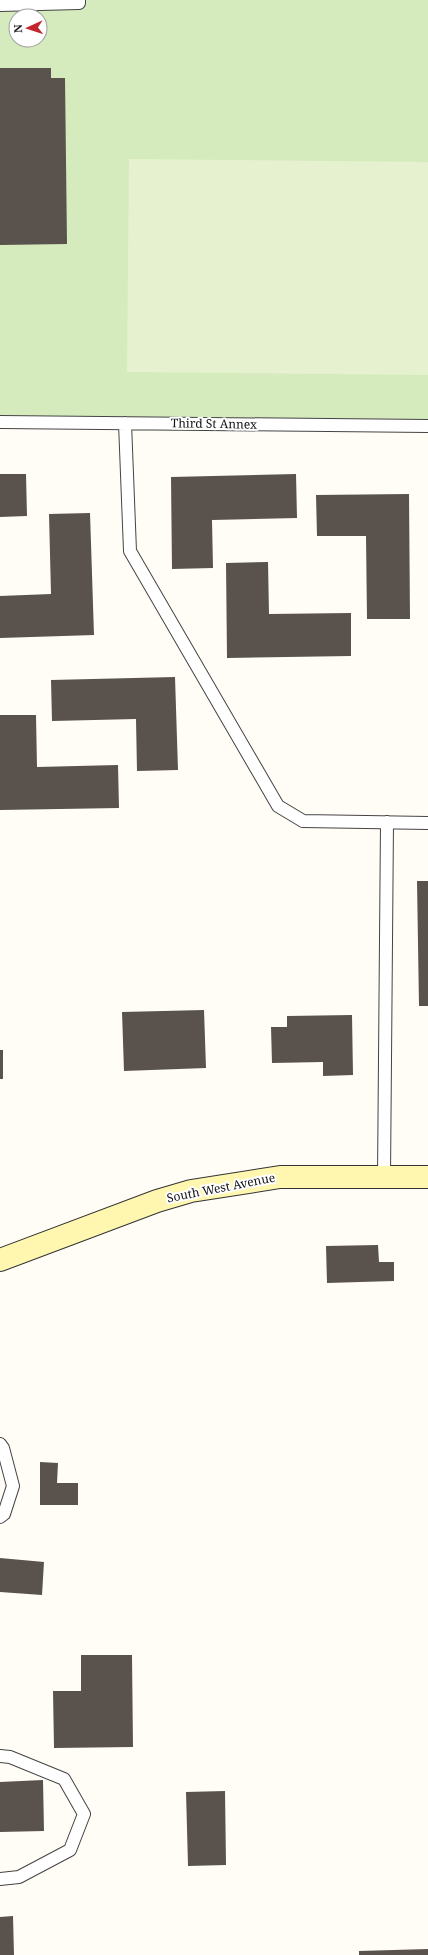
<svg xmlns="http://www.w3.org/2000/svg" width="428" height="1955" font-family="'Noto Serif',serif">
	<rect width="100%" height="100%" fill="#fffdf5"/>
	<path fill="#d5ebbd" fill-rule="evenodd" d="M0 0H428V425L0 422ZM16 16H40V40H16Z"/>
	<path fill="#e6f2cf" d="M129 159 428 162V375L127 372Z"/>
	<path fill="#5a524d" d="M0 68H51V78H65L67 244 0 245Z
		M0 474H26L27 516 0 517Z
		M296 474 297 518 212 520 213 568 172 569 171 477Z
		M409 494 410 619H367L366 536H317L316 495Z
		M90 513 94 635 0 638V596L51 594 49 514Z
		M268 562 269 614 351 613V656L227 658 226 563Z
		M175 677 178 770 137 771 136 719 52 721 51 680Z
		M0 715H36L37 767 118 765 119 808 0 810Z
		M417 881H428V1006H419Z
		M204 1010 206 1068 124 1071 122 1012Z
		M352 1015 353 1075 323 1076V1062L272 1063 271 1027H287V1016Z
		M0 1050H3V1079H0Z
		M378 1245 379 1262H394V1281L327 1283 326 1246Z
		M40 1462 58 1463 57 1483H78V1505H40Z
		M0 1558 44 1562 42 1595 0 1592Z
		M81 1655H132L133 1747 54 1748 53 1691H81Z
		M43 1780 44 1831 0 1832V1782Z
		M225 1791 226 1865 188 1866 186 1792Z
		M13 1916 14 1955H0V1917Z
		M428 1949V1955H359V1951Z"/>
	<g fill="none" stroke-linecap="round" stroke-linejoin="round">
		<g stroke="#444" stroke-width="14">
			<path id="lane" d="M0 5 79 3V0
				M0 422 428 426
				M125 423 130 551 278 806 303 821 428 823
				M384 1177 387 822
				M0 1444 3 1448 13 1486 4 1514 0 1517
				M0 1756 10 1757 64 1779 84 1814 70 1850 19 1877 0 1879"/>
		</g>
		<g stroke="#333" stroke-width="24">
			<path id="secondary" d="M0 1260 157 1201 191 1191 280 1177H428"/>
		</g>
		<use href="#lane" stroke="#fff" stroke-width="12"/>
		<use href="#secondary" stroke="#fff6b0" stroke-width="22"/>
	</g>
	<g text-anchor="middle" stroke-width="4" stroke-linejoin="round" paint-order="stroke">
		<g font-size="12" fill="#111" stroke="#fff">
			<text transform="translate(214 424) rotate(1)" y="4">Third St Annex</text>
			<text transform="translate(221 1188) rotate(-11)" y="4">South West Avenue</text>
		</g>
	</g>
	<g transform="translate(28 28) rotate(267)"><circle r="19" fill="#ffffff" stroke="#a0a0a0"/>
	<path d="M0-3L7 15L0 10L-7 15Z" fill="#c4262e"/>
	<text y="-6" font-size="11" font-weight="bold" text-anchor="middle" fill="#111111">N</text>
	</g>
</svg>
